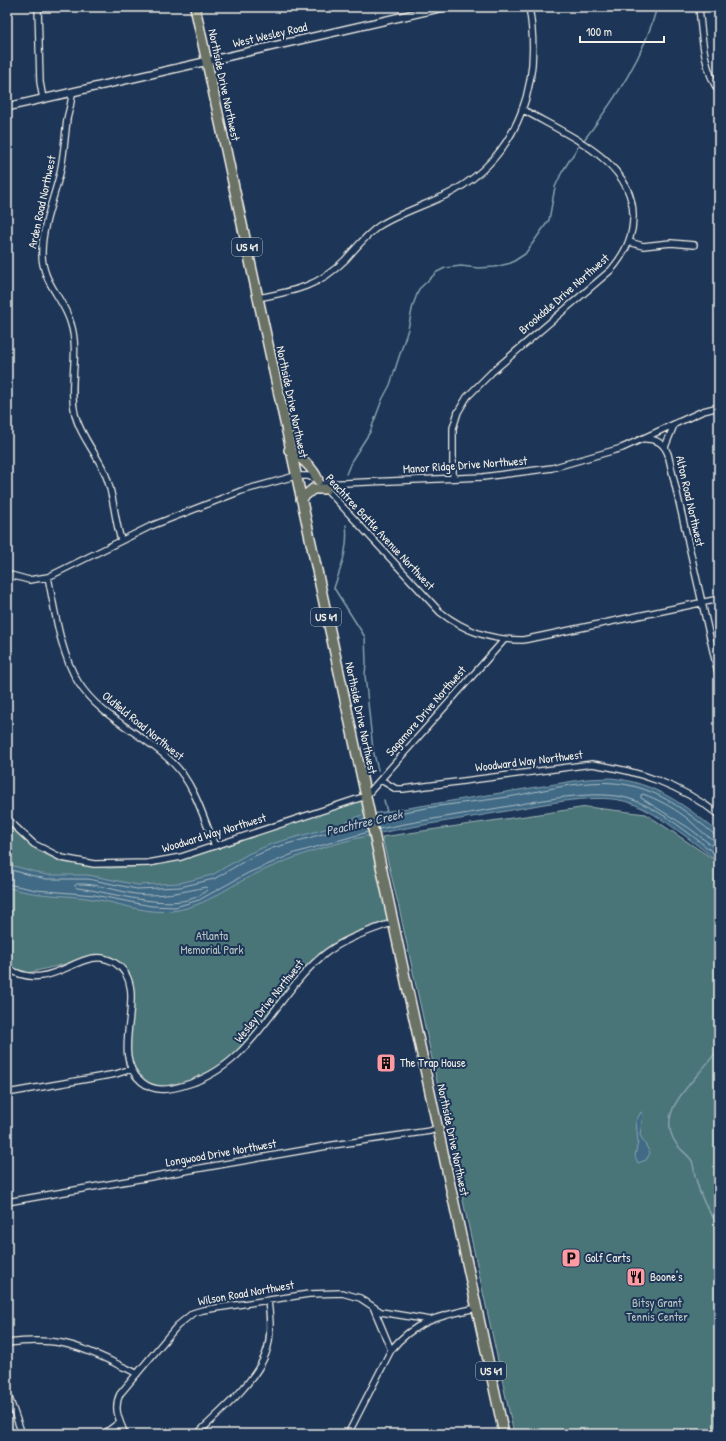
<svg xmlns="http://www.w3.org/2000/svg" width="726" height="1441" font-family="'Patrick Hand',sans-serif">
	<rect width="100%" height="100%" fill="#1d3557"/>
	<filter id="ink" filterUnits="userSpaceOnUse"><feTurbulence type="fractalNoise" baseFrequency=".025" numOctaves="2"/><feDisplacementMap in="SourceGraphic" scale="8" xChannelSelector="R" yChannelSelector="G"/><feConvolveMatrix kernelMatrix="1 2 1 2 8 2 1 2 1" color-interpolation-filters="sRGB"/></filter>
	<g filter="url(#ink)">
		<path fill="#4a7479" stroke="#9fb2b0" d="M368 794 373 843 388 921 351 936 318 958 229 1062 197 1085 149 1089 130 1070 132 983 120 963 95 954 70 963 28 973 12 970 7 963V822L37 850 61 862 109 868 152 866 214 850Z
			M587 807 646 814 719 863V1434H514L399 908 382 837Z"/>
		<path fill="#406b86" stroke="#88a1ad" d="M611 778C654 782 687 806 719 833V862C693 843 655 809 624 801 592 793 534 806 501 812 430 825 358 832 291 859 272 866 254 874 236 884 217 895 200 906 178 910 149 916 121 903 93 899 63 894 36 897 7 887V864L46 875H88L138 885 180 883 212 875 248 854 271 844 343 824 359 816 586 779Z
			M641 1112 643 1115 640 1135 650 1153 646 1160 638 1163 635 1156 638 1142 636 1121Z"/>
		<g fill="none" stroke-linecap="round" stroke-linejoin="round">
			<path stroke="#acbbc1" stroke-width="1" d="M376 817C389 815 402 812 415 810 445 804 477 802 508 797 549 790 592 776 633 786 665 794 690 814 715 835L719 836
				M379 829C418 821 458 815 498 808 535 802 598 787 633 800 662 810 695 838 719 857
				M719 841C707 840 694 823 684 816 672 807 657 799 643 794L641 795V798L689 828 719 851
				M7 869 46 879H88L137 889 180 887 214 879 250 858 273 848 344 828 365 819
				M7 884 36 890 94 895 151 906 175 907 199 900 248 873 295 853 368 832
				M77 884C97 883 116 891 135 894 158 897 183 892 206 887L208 889C182 917 110 891 77 888L75 886Z"/>
			<path stroke="#88a1ad" stroke-width="1.5" d="M584 140C615 99 644 57 657 7
				M346 474 352 460 370 432 382 400 390 385 408 329 413 305 419 289 437 272 445 268 461 266 478 268 495 267 511 263 525 254 549 220 555 187 562 172 578 147
				M346 525C349 548 341 567 334 588L365 637 366 662 365 675 373 750 378 770
				M384 800 387 812
				M719 1047C703 1076 655 1106 674 1140 678 1149 687 1153 692 1161 694 1166 694 1174 696 1179 700 1197 707 1211 719 1225"/>
			<g stroke="#f4f1e8" stroke-width="8">
				<path id="minor" d="M38 7 40 82 43 99
					M699 7C702 36 703 67 719 92
					M72 92C72 102 69 110 67 119 65 137 64 155 60 173 54 198 42 226 42 252 41 282 64 298 71 324 80 353 68 384 75 414 80 435 96 453 105 473 114 494 114 518 121 540
					M629 242 643 246 671 243 694 245
					M258 298C294 291 318 287 345 260 356 248 366 235 379 226 401 212 430 204 454 191 521 152 542 80 529 7
					M646 439C658 439 664 444 668 454L719 677
					M665 447 674 425
					M453 478V428L458 412 467 397 492 372 611 270C624 255 633 238 633 218 635 160 564 134 522 109
					M321 484 483 477 552 468 622 448 703 411 719 407
					M7 574 29 580 48 577 151 526 241 491 295 476H308L318 480 440 612C466 632 491 640 523 640L719 599
					M48 577C55 611 60 652 78 682 101 719 144 733 173 763 195 785 203 817 215 846
					M381 780 396 789H403L592 764C639 771 681 785 719 815
					M7 819 34 844 62 858 94 864 148 863 181 857 366 796 504 640
					M7 968C54 997 81 941 115 963 154 988 105 1053 142 1082 154 1092 168 1090 182 1086 253 1067 271 1000 321 957 342 939 369 931 394 922
					M7 1093 116 1074 131 1069
					M7 1202 333 1145 430 1131 438 1128
					M374 1309 391 1350
					M7 1343C53 1337 74 1343 115 1363 122 1367 130 1369 137 1374
					M7 1392 22 1434
					M104 1434 120 1422
					M125 1434C119 1420 113 1408 120 1394L177 1326 193 1313 203 1310 309 1294 342 1293 360 1298 381 1312 430 1320
					M197 1434C220 1412 255 1383 266 1353 272 1337 270 1317 268 1301
					M348 1434 391 1350C414 1321 442 1315 477 1308"/>
			</g>
			<g stroke="#f4f1e8" stroke-width="10">
				<path id="tertiary" d="M7 107 444 7"/>
			</g>
			<g stroke="#f4f1e8" stroke-width="12">
				<path id="primary" d="M195 7 504 1434
					M289 450C300 456 314 469 318 480
					M301 499 313 489H326"/>
			</g>
			<use href="#minor" stroke="#1d3557" stroke-width="5.5"/>
			<use href="#tertiary" stroke="#1d3557" stroke-width="7"/>
			<use href="#primary" stroke="#6b7165" stroke-width="9"/>
		</g>
	</g>
	<defs>
		<g id="building-square" transform="scale(1)"><rect x="-9" y="-9" width="18" height="18" rx="4" fill="#ff9aa2" stroke="#1d3557"/><path d="M-4-6H4V6H1V3H-1V6H-4ZM-2.5-4.3h1.7v1.8h-1.7ZM.8-4.3h1.7v1.8H.8ZM-2.5-1h1.7V.8h-1.7ZM.8-1h1.7V.8H.8Z" fill="#111"/></g>
		<g id="parking-square" transform="scale(1)"><rect x="-9" y="-9" width="18" height="18" rx="4" fill="#ff9aa2" stroke="#1d3557"/><path d="M-3.5-5.5H1a3.5 3.5 0 0 1 0 7H-1V5.5H-3.5ZM-1-3.4V-.6H.8a1.4 1.4 0 0 0 0-2.8Z" fill="#111"/></g>
		<g id="restaurant-square" transform="scale(1)"><rect x="-9" y="-9" width="18" height="18" rx="4" fill="#ff9aa2" stroke="#1d3557"/><path d="M-5-6h1v4h1v-4h1v4h1v-4h1v5L-1.5 .5V6h-2V.5L-5-1ZM5-6V6H3V1.5H1.5Q1.5-4 5-6Z" fill="#111"/></g>
	</defs>
	<g fill-rule="evenodd">
		<use href="#building-square" x="386" y="1063"/>
		<use href="#parking-square" x="571" y="1258"/>
		<use href="#restaurant-square" x="636" y="1277"/>
	</g>
	<g text-anchor="middle" stroke-width="4" stroke-linejoin="round" paint-order="stroke">
		<g fill="#1d3557" stroke="#b4b9bc" stroke-width="1">
			<rect x="232" y="238" width="30" height="18" rx="3"/>
			<rect x="311" y="608" width="30" height="18" rx="3"/>
			<rect x="476" y="1362" width="30" height="18" rx="3"/>
		</g>
		<g font-size="11" font-weight="bold" fill="#f4f1e8">
			<text x="247" y="251">US 41</text>
			<text x="326" y="621">US 41</text>
			<text x="491" y="1375">US 41</text>
		</g>
		<g font-size="12" fill="#f4f1e8" stroke="#1d3557">
			<text transform="translate(270 35) rotate(-13)" y="4">West Wesley Road</text>
			<text transform="translate(224 85) rotate(78)" y="4">Northside Drive Northwest</text>
			<text transform="translate(42 202) rotate(-78)" y="4">Arden Road Northwest</text>
			<text transform="translate(564 294) rotate(-41)" y="4">Brookdale Drive Northwest</text>
			<text transform="translate(292 402) rotate(78)" y="4">Northside Drive Northwest</text>
			<text transform="translate(465 465) rotate(-4)" y="4">Manor Ridge Drive Northwest</text>
			<text transform="translate(690 501) rotate(77)" y="4">Alton Road Northwest</text>
			<text transform="translate(380 532) rotate(47)" y="4">Peachtree Battle Avenue Northwest</text>
			<text transform="translate(426 711) rotate(-49)" y="4">Sagamore Drive Northwest</text>
			<text transform="translate(361 718) rotate(78)" y="4">Northside Drive Northwest</text>
			<text transform="translate(143 726) rotate(39)" y="4">Oldfield Road Northwest</text>
			<text transform="translate(529 761) rotate(-7)" y="4">Woodward Way Northwest</text>
			<text transform="translate(214 833) rotate(-17)" y="4">Woodward Way Northwest</text>
			<text transform="translate(269 1001) rotate(-51)" y="4">Wesley Drive Northwest</text>
			<text transform="translate(453 1140) rotate(78)" y="4">Northside Drive Northwest</text>
			<text transform="translate(221 1153) rotate(-10)" y="4">Longwood Drive Northwest</text>
			<text transform="translate(246 1293) rotate(-10)" y="4">Wilson Road Northwest</text>
		</g>
		<g font-size="12" fill="#b8c5c1" stroke="#1d3557">
			<text x="212" y="940">Atlanta<tspan x="212" dy="14">Memorial Park</tspan></text>
			<text x="657" y="1307">Bitsy Grant<tspan x="657" dy="14">Tennis Center</tspan></text>
		</g>
		<g font-size="12" fill="#f4f1e8" stroke="#1d3557" text-anchor="start">
			<text x="400" y="1067">The Trap House</text>
			<text x="585" y="1262">Golf Carts</text>
			<text x="650" y="1281">Boone's</text>
		</g>
		<g font-size="13" font-style="italic" fill="#b5c2c6" stroke="#1d3557">
			<text transform="translate(364 822) rotate(-13)" y="5">Peachtree Creek</text>
		</g>
	</g>
	<rect width="726" height="1441" fill="none" stroke="#1d3557" stroke-width="24"/>
	<rect x="12" y="12" width="702" height="1417" fill="none" stroke="#f4f1e8" stroke-width="1.5" filter="url(#ink)"/>
	<path d="M580 36v6h84v-6" fill="none" stroke="#f4f1e8" stroke-width="2"/>
	<text x="586" y="36" font-size="12" fill="#f4f1e8" stroke="#1d3557" stroke-width="3" paint-order="stroke">100 m</text>
</svg>
